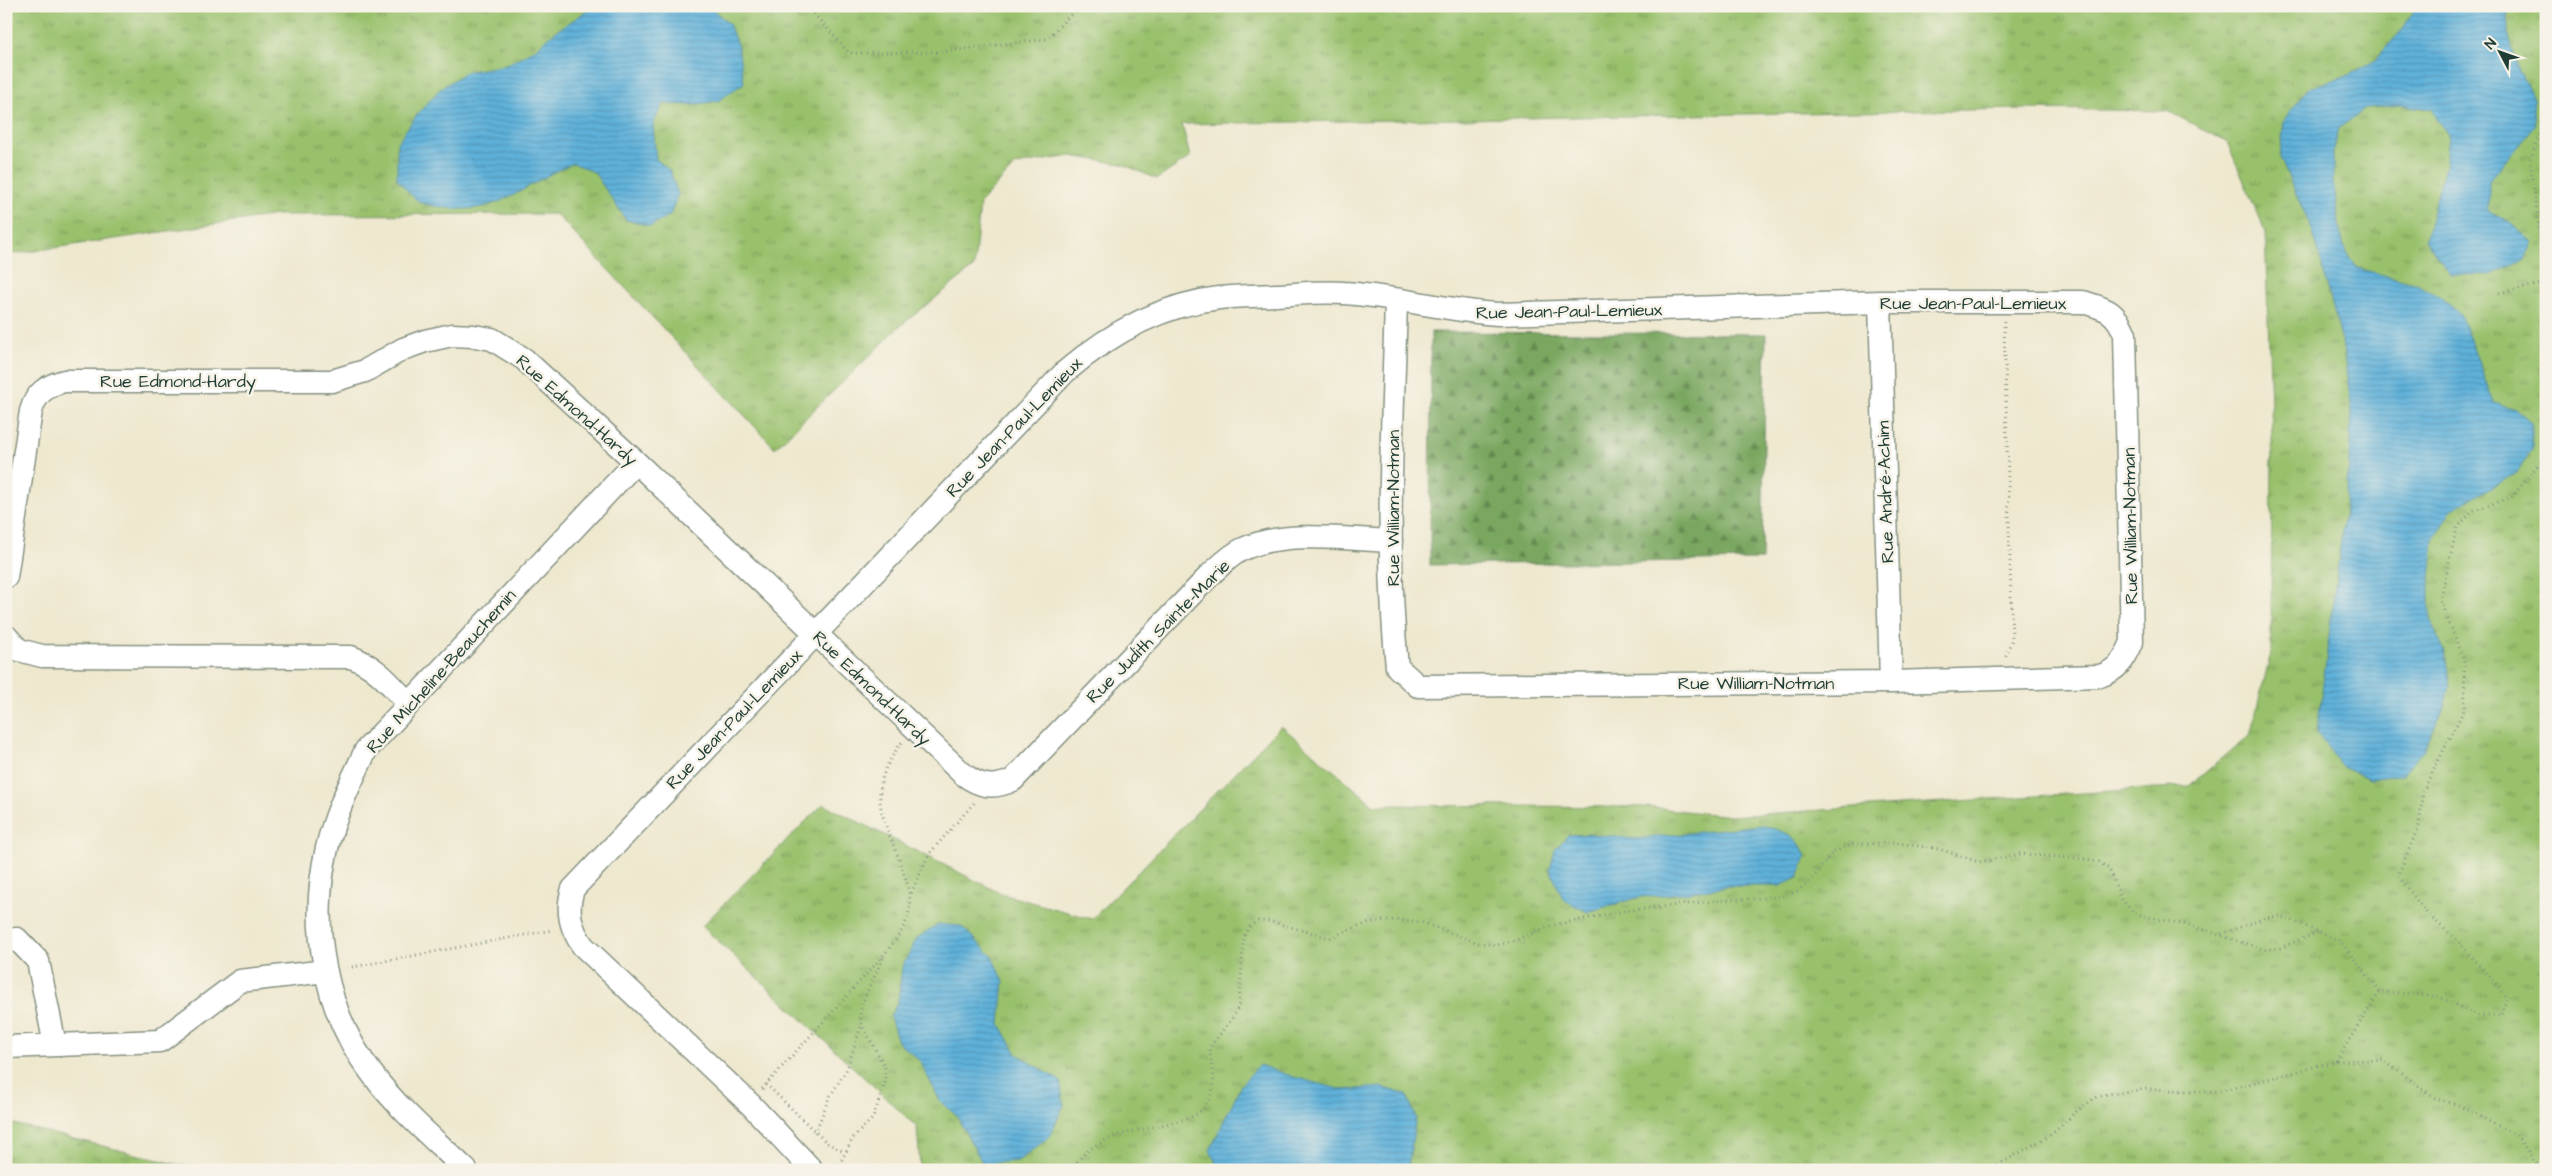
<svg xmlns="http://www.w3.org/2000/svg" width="2552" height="1176" font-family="'Architects Daughter',sans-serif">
	<defs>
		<pattern id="grass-tufts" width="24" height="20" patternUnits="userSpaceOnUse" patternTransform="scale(1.25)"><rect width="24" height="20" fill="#99c16c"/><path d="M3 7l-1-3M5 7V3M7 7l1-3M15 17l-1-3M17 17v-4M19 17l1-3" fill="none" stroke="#7c9e5a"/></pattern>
		<pattern id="forest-firs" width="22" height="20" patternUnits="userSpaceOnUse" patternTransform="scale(1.25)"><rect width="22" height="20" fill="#7aa760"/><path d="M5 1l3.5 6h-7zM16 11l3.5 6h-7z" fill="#638950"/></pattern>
		<pattern id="water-rules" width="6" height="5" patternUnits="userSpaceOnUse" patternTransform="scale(1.25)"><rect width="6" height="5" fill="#5fb1da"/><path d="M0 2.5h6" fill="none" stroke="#4e91b2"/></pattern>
	</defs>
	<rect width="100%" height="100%" fill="#f7f3e8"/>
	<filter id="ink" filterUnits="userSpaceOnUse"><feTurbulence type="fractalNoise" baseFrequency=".02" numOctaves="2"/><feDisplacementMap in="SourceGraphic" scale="10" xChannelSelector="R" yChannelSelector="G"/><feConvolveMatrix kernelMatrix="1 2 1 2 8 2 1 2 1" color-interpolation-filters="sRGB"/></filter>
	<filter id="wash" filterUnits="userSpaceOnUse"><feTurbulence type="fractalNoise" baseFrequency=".0096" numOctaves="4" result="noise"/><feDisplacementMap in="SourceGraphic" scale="20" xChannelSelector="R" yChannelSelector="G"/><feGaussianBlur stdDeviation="1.12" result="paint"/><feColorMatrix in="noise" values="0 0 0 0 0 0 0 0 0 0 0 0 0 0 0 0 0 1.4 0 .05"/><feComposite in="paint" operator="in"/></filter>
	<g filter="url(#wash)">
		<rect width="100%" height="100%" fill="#eee8cf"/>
		<path fill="url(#grass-tufts)" stroke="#5c7f50" d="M6 6H2546V1170H918L920 1165 917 1127 702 926 823 804 1002 894 1092 919 1281 726 1374 805 1647 807 1731 816 2189 786 2250 735 2271 653 2272 436 2265 231 2227 142 2168 111 2025 109 1182 124 1190 157 1157 179 1122 164 1071 156 1015 165 980 203 974 267 899 327 775 448 556 214 276 215 6 255Z
			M6 1122 179 1165 247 1170H6Z"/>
		<path fill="url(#forest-firs)" stroke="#4c724a" d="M1431 332 1766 334 1762 560 1430 565Z"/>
		<path fill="url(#water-rules)" stroke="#3f7787" d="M595 6H709L729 24 738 47 744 83 718 101 690 105 663 104 653 124 656 159 670 171 678 194 670 215 651 226 626 220 594 172 573 163C525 183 498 218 441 207 436 206 427 205 422 203 413 199 404 186 397 179V143L416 116 439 90 465 72 506 65 535 49 556 31Z
			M2417 6H2508V33L2519 70 2533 98 2535 125 2489 181V210L2510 223 2532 242 2524 260 2491 275 2451 274 2425 240 2445 167 2449 137 2432 109 2400 105 2367 108 2339 128 2333 153V181L2342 245 2357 268 2417 284 2439 296 2460 314 2494 403 2516 409 2532 423V449L2517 473 2451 510 2434 539 2430 579V619L2445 652 2450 687 2441 715 2424 749 2403 774 2370 779 2342 767 2317 732 2347 491 2352 411 2342 341 2313 232 2280 158 2284 121 2308 88 2351 74 2375 60 2402 30Z
			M1761 825C1784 832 1798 833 1806 857L1798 878 1780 886H1727L1692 892 1641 897 1587 912 1563 899 1550 869 1555 850 1568 835 1590 834 1636 839Z
			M938 924 961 926 991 955 1004 981 1000 1024 1017 1054 1060 1081 1064 1105 1049 1137 1018 1161 983 1164 956 1115 940 1101 920 1061 898 1042 890 1017 898 1001 902 967 917 938Z
			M1259 1065 1294 1077 1343 1090 1381 1087 1407 1095 1416 1118 1408 1167 1406 1170H1219L1210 1150 1241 1085Z"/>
	</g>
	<g filter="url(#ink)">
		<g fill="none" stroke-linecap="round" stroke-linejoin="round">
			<g stroke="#869282" stroke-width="25">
				<path id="minor" d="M1880 302 1891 682
					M6 577 31 411C36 393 46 386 64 381H332L365 371 403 349 425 341 452 335 474 336 492 339 524 359 636 462 963 774C980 787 994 789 1013 780L1210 575C1220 566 1230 555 1243 549 1284 530 1347 539 1391 541
					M6 636 19 650 42 656 351 657C376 666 390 684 408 703
					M6 940 17 939 38 961 55 1045
					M6 1047 160 1041 240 981 326 971
					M466 1170C434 1139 399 1110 373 1075 324 1013 309 924 327 848 335 813 351 782 366 750L636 462
					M812 1170 751 1105 583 946C570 928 566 910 573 889L1065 372C1109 334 1160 305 1219 298 1238 296 1257 296 1276 295 1298 294 1322 291 1344 293 1396 296 1446 311 1498 314L1880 302H2083C2106 309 2115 310 2125 334L2132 642C2125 659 2118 670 2100 676L1891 682 1418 686 1397 667C1385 545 1393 422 1396 300"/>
			</g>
			<path stroke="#869282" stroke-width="3" stroke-dasharray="1 4" stroke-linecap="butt" d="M807 6 849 53 939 52 1047 39 1079 6
				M2546 116 2530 161 2546 277
				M2499 293 2546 283
				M2004 321 2012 639 2005 658
				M911 893 929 854 974 803
				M2221 934 2265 918 2278 916 2291 920 2340 941 2380 991
				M347 968 552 930
				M2336 1061 2380 991 2439 997 2479 1016H2501L2507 997 2455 938 2428 915 2398 875 2419 826 2423 791 2465 708 2464 659 2440 600 2457 528 2472 511 2512 497 2546 455
				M766 1084 827 1143 845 1152
				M762 1089 884 955C893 943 904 930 908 916 912 901 909 888 904 874 886 817 861 797 902 742
				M815 1133 829 1098 847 1069 861 1026
				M837 1169 853 1138 873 1118 885 1083V1067L862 1025 860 1016 862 1003 883 958
				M1071 1170C1098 1127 1149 1133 1190 1117 1203 1113 1210 1101 1213 1088 1216 1076 1209 1060 1210 1047L1234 1016 1239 1004 1244 936 1250 926 1258 921H1269L1330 938 1358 926 1379 921 1401 920 1422 922 1478 943 1497 945 1513 941 1554 925 1624 911 1724 900 1780 897 1795 892 1809 883 1833 852 1853 844 1896 843 1936 848 1979 862 2020 854 2086 859 2099 862 2109 869 2122 900 2133 912 2146 917 2189 925 2265 950 2280 948 2318 932
				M1989 1170 2052 1134 2078 1110 2095 1098 2108 1094 2147 1089 2211 1092 2245 1085 2336 1061 2383 1060 2437 1099 2458 1105 2517 1136 2541 1170"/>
			<use href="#minor" stroke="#fff" stroke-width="22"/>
		</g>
	</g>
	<g text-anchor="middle" stroke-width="5" stroke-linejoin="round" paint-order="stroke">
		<g font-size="18" fill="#1f3d34" stroke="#f7f3e8">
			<text x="1973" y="309">Rue Jean-Paul-Lemieux</text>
			<text transform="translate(1569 311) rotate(-1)" y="6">Rue Jean-Paul-Lemieux</text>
			<text x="178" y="387">Rue Edmond-Hardy</text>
			<text transform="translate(577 410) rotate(42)" y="6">Rue Edmond-Hardy</text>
			<text transform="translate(1014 427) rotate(-46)" y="6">Rue Jean-Paul-Lemieux</text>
			<text transform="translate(1885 492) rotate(-92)" y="6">Rue André-Achim</text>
			<text transform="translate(1393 508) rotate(-90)" y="6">Rue William-Notman</text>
			<text transform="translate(2130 526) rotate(-91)" y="6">Rue William-Notman</text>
			<text transform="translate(1158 631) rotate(-45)" y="6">Rue Judith Sainte-Marie</text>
			<text transform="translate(441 671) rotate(-48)" y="6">Rue Micheline-Beauchemin</text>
			<text x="1756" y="689">Rue William-Notman</text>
			<text transform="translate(872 688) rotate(44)" y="6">Rue Edmond-Hardy</text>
			<text transform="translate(734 719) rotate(-46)" y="6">Rue Jean-Paul-Lemieux</text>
		</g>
	</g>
	<rect width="2552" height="1176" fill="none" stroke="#f7f3e8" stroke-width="25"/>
	<g transform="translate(2500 52) rotate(311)" stroke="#f7f3e8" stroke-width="4" paint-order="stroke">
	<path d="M0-4L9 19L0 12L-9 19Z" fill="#1f3d34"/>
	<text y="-8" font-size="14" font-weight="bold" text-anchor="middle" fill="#1f3d34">N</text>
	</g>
</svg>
